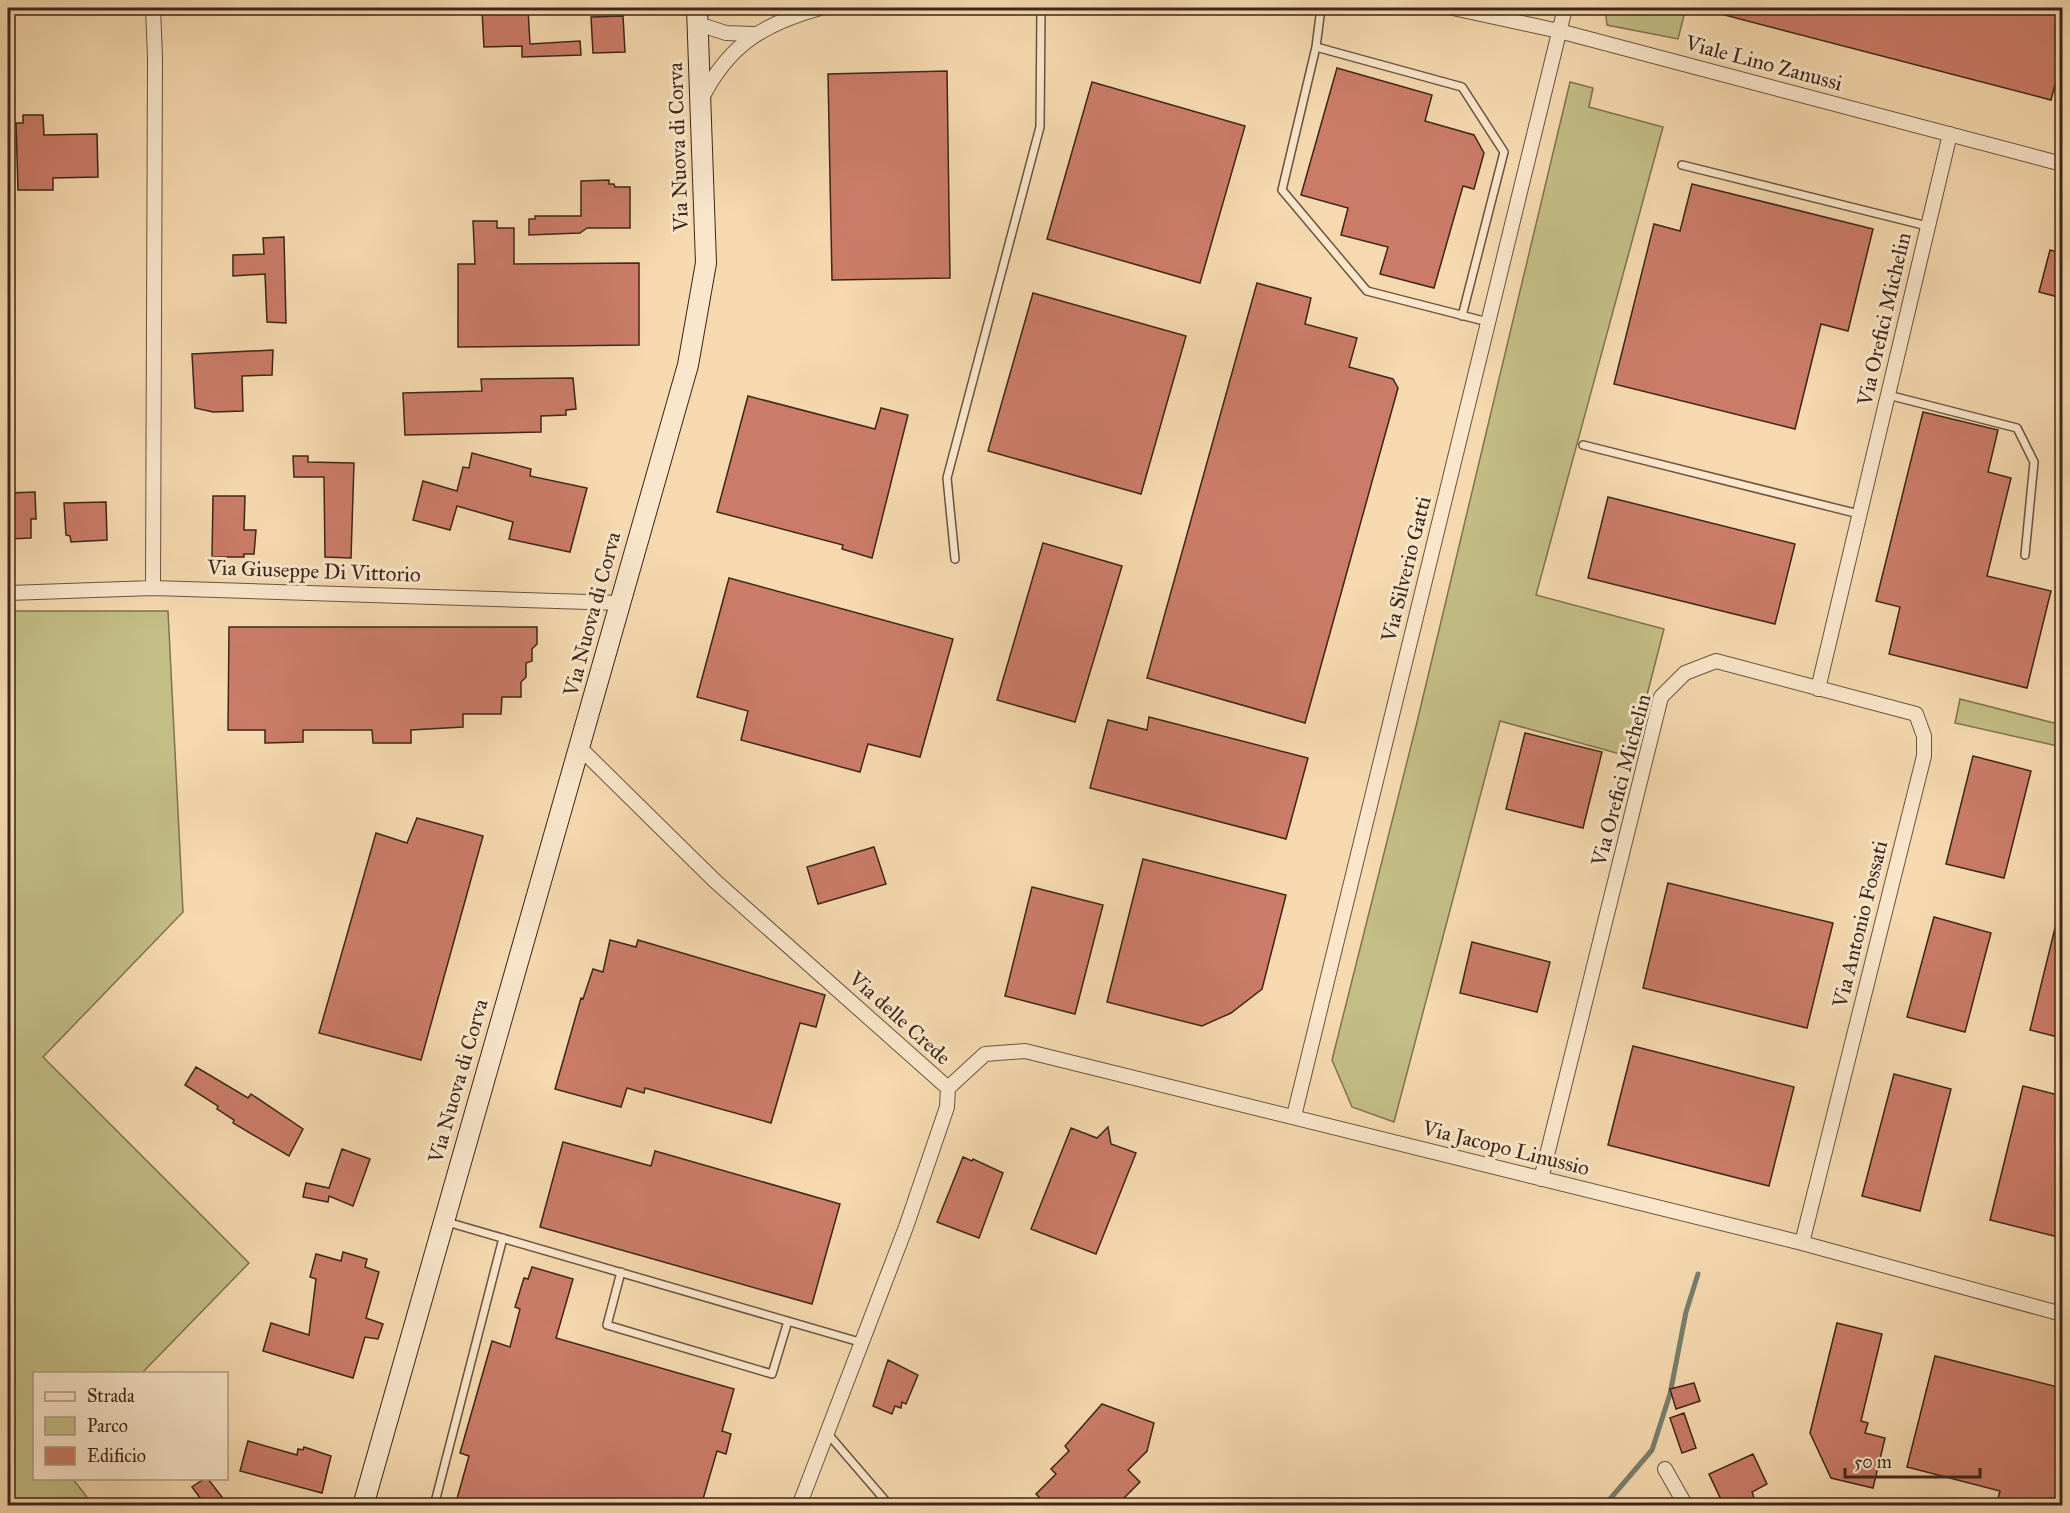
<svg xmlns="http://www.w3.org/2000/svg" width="2070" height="1513" font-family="'IM FELL Great Primer',serif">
	<rect width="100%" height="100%" fill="#f6d9af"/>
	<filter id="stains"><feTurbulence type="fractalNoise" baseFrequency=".00333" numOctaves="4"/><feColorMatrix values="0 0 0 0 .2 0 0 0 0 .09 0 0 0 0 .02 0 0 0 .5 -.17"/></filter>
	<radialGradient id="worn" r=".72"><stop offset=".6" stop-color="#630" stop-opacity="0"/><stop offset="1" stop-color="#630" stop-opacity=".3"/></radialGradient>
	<path fill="#c3bd86" stroke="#807250" stroke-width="1.5" d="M1605 8H1686L1678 39 1607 25Z
		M1570 82 1593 88 1589 107 1663 127 1536 595 1664 629 1631 757 1500 721 1394 1122 1352 1107 1332 1060 1417 722Z
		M8 611H168L183 912 43 1057 249 1263 142 1373 34 1374V1478L73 1479 93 1505H8Z
		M1960 699 2062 725V747L1955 723Z"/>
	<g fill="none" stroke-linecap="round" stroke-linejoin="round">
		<path stroke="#777f6d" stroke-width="5" d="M1604 1506 1652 1450 1670 1394 1686 1312 1698 1274"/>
	</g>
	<path fill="#cb7c68" stroke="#3d261a" stroke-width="1.5" d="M1713 8H2062V57L2051 100 1713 12Z
		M528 9 530 44 580 41 581 55 522 57V46L484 47 482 11Z
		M623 16 625 52 593 53 591 17Z
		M1337 68 1432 95 1425 121 1474 135 1484 153 1474 189 1463 186 1434 288 1380 274 1388 247 1341 235 1348 208 1301 195Z
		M947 71 950 278 832 280 828 74Z
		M1092 82 1245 126 1200 283 1047 239Z
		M23 115H43L44 135 97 134 98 177 53 178V190H18L16 123H23Z
		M609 180V184H614L615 187H630V228H587L580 233 529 235V219H535V216H581V181Z
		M1692 184 1873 229 1848 331 1821 324 1795 429 1614 384 1654 224 1680 231Z
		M473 221H497V228H514V264L639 263V345L458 347V264H475Z
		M284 237 286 323 267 322 265 274 233 276V255L264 254 263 238Z
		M2050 250 2062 253V298L2039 292Z
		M1257 283 1311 298 1305 324 1357 338 1349 367 1393 379 1398 388 1305 723 1147 678Z
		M1033 293 1186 336 1141 494 988 451Z
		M273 350 272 375 242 376 243 411 213 412 195 408 192 354Z
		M573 378 576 409 566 410V415L541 416V432L405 435 403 393 482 391 481 379Z
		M748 396 875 429 881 408 908 415 872 558 842 549 843 545 717 512Z
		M1923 412 1998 430 1988 472 2011 478 1987 576 2051 591 2027 688 1889 654 1900 607 1876 601Z
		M472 453 531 469 530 476 587 488 570 552 509 539 513 522 457 506 450 530 413 520 423 481 457 491 463 467 469 468Z
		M293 456H308V462L354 463 351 558 325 557 324 477H294Z
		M35 492 36 519H31V538L8 539V493Z
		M213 496H245L244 530H256L254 554H244V557H212Z
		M1608 497 1795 544 1775 624 1588 578Z
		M106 502 107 540 71 542 70 536 66 535 64 503Z
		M1043 543 1122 566 1075 722 997 700Z
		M729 578 953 639 920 757 868 744 860 772 741 740 748 711 697 697Z
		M229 627H537V644L532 649V661L526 663V677L521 682V697H502L501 714H463V727L411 730V743H373L372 730H303V742L265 743V730H228Z
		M1149 717 1308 758 1286 839 1090 788 1108 720 1147 730Z
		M1525 733 1602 752 1583 828 1506 809Z
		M1973 756 2031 771 2004 878 1946 864Z
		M417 818 483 836 421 1060 319 1033 376 833 407 843Z
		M874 847 886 884 818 904 807 867Z
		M1143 859 1286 895 1262 989 1231 1013 1202 1026 1107 1002Z
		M1668 883 1833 923 1807 1028 1643 988Z
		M1032 887 1103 905 1075 1014 1005 996Z
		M1934 917 1991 933 1965 1032 1907 1017Z
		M2057 920 2062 921V1038L2030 1030Z
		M610 940 636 947 638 940 825 995 816 1027 800 1023 771 1123 645 1088 644 1093 627 1088 621 1107 555 1089 581 998 583 999 593 969 603 972Z
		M1472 942 1550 962 1537 1012 1460 993Z
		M1633 1046 1794 1087 1769 1186 1608 1145Z
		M196 1067 248 1098 251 1094 303 1129 289 1156 233 1123 234 1120 217 1109 218 1106 185 1085Z
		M1894 1074 1951 1089 1920 1211 1862 1196Z
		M2023 1086 2062 1096V1238L1990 1220Z
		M1108 1127 1111 1144 1136 1153 1096 1254 1031 1229 1071 1128 1097 1138Z
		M563 1142 651 1166 655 1151 840 1204 812 1304 540 1227Z
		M342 1149 370 1159 353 1206 329 1196 328 1202 303 1197 306 1183 329 1188Z
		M963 1157 972 1161 973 1159 1003 1173 979 1238 937 1222Z
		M343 1252 367 1259 365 1267 379 1272 366 1318 383 1324 378 1339 365 1337 353 1378 263 1351 271 1323 309 1335 316 1279 310 1277 316 1254 341 1261Z
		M532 1267 573 1279 556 1338 734 1389 722 1431 731 1434 726 1454 717 1451 701 1506H455L469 1456 460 1453 492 1341 510 1347 520 1309 515 1307 524 1278 528 1279Z
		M1837 1323 1882 1334 1861 1421 1868 1423 1865 1433 1885 1438 1873 1488 1831 1478 1810 1433Z
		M1935 1356 2062 1388V1506H1996L2000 1491 1907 1467Z
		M888 1360 918 1375 906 1404 902 1402 901 1408 895 1406 892 1414 873 1406Z
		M1694 1383 1700 1401 1676 1409 1670 1389Z
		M1102 1404 1154 1423 1147 1451 1128 1470 1140 1482 1116 1506H1030L1039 1497 1036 1494 1056 1474 1051 1469 1069 1451 1065 1446Z
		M1684 1413 1696 1448 1682 1453 1670 1418Z
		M248 1441 297 1455 298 1449 303 1450 304 1447 331 1456 322 1493 240 1471Z
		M1753 1454 1767 1484 1752 1492 1757 1506H1724L1709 1474Z
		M204 1479H208L229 1506H206L192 1487Z"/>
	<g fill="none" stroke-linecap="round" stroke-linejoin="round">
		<g stroke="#6b533f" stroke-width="10">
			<path id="service" d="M1321 8 1316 47 1282 190 1367 291 1488 322
				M1316 47 1462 87 1504 152 1462 316
				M1682 165 1927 226
				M1888 395 2017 428 2034 462 2025 555
				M1583 445 1859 514
				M955 559 947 478 1040 127 1041 8
				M447 1222 863 1343
				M621 1272 607 1325 772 1374 788 1321
				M828 1434 890 1506
				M434 1506 503 1238"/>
		</g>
		<g stroke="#6b533f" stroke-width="16">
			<path id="minor" d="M153 8 155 57 153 588
				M1453 8 1559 31 2062 164
				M698 24 726 33 753 34
				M701 100C728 45 763 24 820 8
				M8 593 153 588 620 603
				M1818 689 1950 134
				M580 748 715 881 948 1088
				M948 1088 985 1054 1025 1051 1802 1243 2062 1314
				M1294 1116 1565 8
				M1541 1179 1661 697 1685 673 1716 661 1916 714 1924 736V756L1802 1243
				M1665 1469 1686 1506
				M799 1506 906 1227 947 1107 948 1088"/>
		</g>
		<g stroke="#3d261a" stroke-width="22">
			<path id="secondary" d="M363 1506 688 365 706 263 697 8"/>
		</g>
		<use href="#service" stroke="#f9e6cb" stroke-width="7"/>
		<use href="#minor" stroke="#f9e6cb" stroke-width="14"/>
		<use href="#secondary" stroke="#f9e6cb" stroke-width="20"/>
	</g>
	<g text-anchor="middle" stroke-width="6" stroke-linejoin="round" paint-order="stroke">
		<g font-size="21" fill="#3d261a" stroke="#f9e6cb">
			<text transform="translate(1764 63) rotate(15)" y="7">Viale Lino Zanussi</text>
			<text transform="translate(678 147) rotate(-92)" y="7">Via Nuova di Corva</text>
			<text transform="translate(1884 319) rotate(-77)" y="7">Via Orefici Michelin</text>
			<text transform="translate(1406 569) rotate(-76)" y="7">Via Silverio Gatti</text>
			<text transform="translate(314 571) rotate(2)" y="7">Via Giuseppe Di Vittorio</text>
			<text transform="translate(592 614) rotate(-75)" y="7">Via Nuova di Corva</text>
			<text transform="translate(1621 780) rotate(-75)" y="7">Via Orefici Michelin</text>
			<text transform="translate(1860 924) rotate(-76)" y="7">Via Antonio Fossati</text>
			<text transform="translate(900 1018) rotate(42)" y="7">Via delle Crede</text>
			<text transform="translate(458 1081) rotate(-74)" y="7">Via Nuova di Corva</text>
			<text transform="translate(1506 1148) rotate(14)" y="7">Via Jacopo Linussio</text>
		</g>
	</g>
	<rect width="2070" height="1513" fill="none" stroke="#f6d9af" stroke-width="30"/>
	<rect x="9" y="9" width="2052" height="1495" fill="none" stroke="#3d261a" stroke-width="3"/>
	<rect x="15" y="15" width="2040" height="1483" fill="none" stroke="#3d261a" stroke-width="1.5"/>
	<rect x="33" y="1372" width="195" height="108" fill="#f9e6cb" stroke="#ae9984" stroke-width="1.5"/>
	<rect x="45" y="1392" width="30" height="9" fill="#f9e6cb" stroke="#ae9984" stroke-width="1.5"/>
	<text x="87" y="1402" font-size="18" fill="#3d261a">Strada</text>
	<rect x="45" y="1417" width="30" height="18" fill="#c3bd86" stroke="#ae9984" stroke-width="1.5"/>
	<text x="87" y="1432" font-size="18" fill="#3d261a">Parco</text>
	<rect x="45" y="1447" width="30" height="18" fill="#cb7c68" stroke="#ae9984" stroke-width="1.5"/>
	<text x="87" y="1462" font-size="18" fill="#3d261a">Edificio</text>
	<path d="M1845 1468v9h135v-9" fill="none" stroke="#3d261a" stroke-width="3"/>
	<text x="1854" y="1468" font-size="18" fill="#3d261a" stroke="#f9e6cb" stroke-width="4.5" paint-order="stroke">50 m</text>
	<rect width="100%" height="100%" filter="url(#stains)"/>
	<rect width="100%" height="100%" fill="url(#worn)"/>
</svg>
